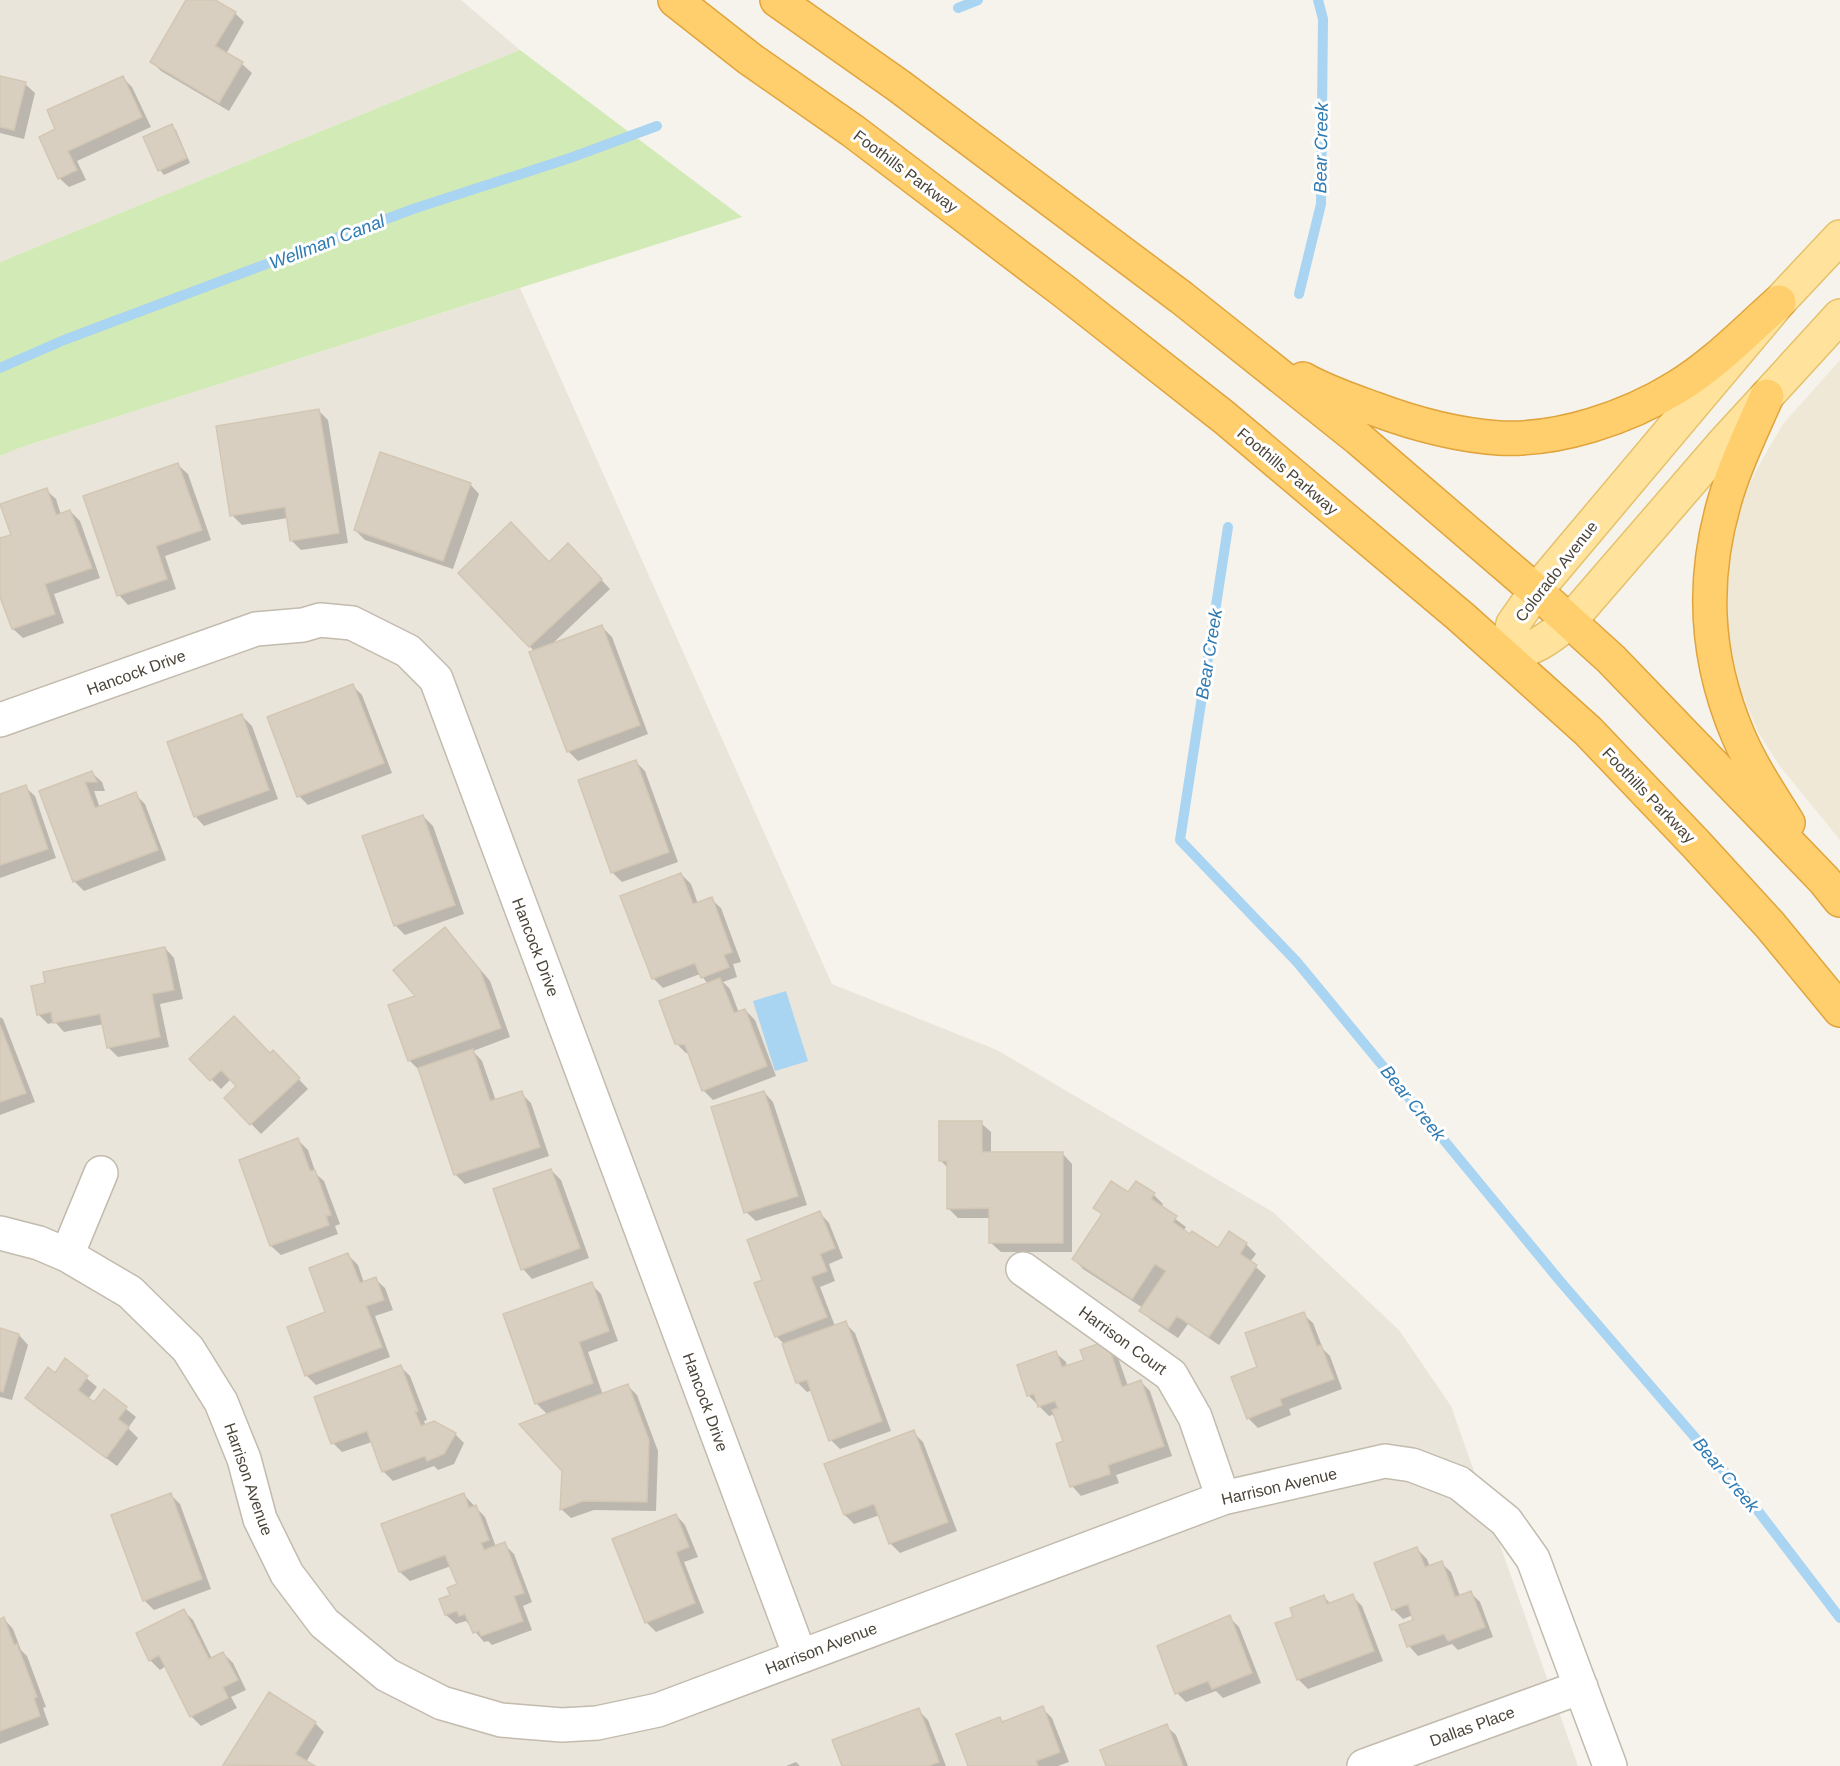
<svg xmlns="http://www.w3.org/2000/svg" width="1840" height="1766" font-family="Helvetica,sans-serif">
	<rect width="100%" height="100%" fill="#f6f3ec"/>
	<path fill="#eae5da" d="M0 0H461L520 50 0 262Z
		M520 288 832 984 997 1050 1273 1212 1399 1330 1451 1406 1578 1766H0V456L22 447Z"/>
	<path fill="#efe8d6" d="M1840 360V840L1779 765 1758 732 1740 688 1727 629 1726 565 1743 497 1762 460 1783 424Z"/>
	<path fill="#d2eab5" d="M520 50 742 217 22 447 0 456V262Z"/>
	<path fill="#a9d4f2" d="M786 991 808 1061 775 1071 753 1001Z"/>
	<path fill="#0003" d="M188 0H212L235 13 244 22 226 54 242 64 252 73 229 111 161 71 152 62Z
		M0 77 25 84 35 93 24 139 0 133Z
		M122 77 132 87 151 127 77 161 86 180 69 187 59 178 57 130Z
		M171 126 176 130 190 163 164 175 160 170Z
		M318 410 328 420 348 543 301 550 292 541 288 518 242 525 232 515Z
		M178 465 188 474 211 540 165 556 176 589 128 605 119 595Z
		M470 484 479 494 453 569 365 540 355 530Z
		M46 490 56 499 61 515 70 511 80 521 100 578 54 594 64 623 23 638 13 629 0 592V540L13 536Z
		M578 555 610 589 550 646 602 627 612 637 648 734 578 761 568 751 535 652 460 573 549 564Z
		M352 685 362 695 392 773 308 805 299 796Z
		M242 716 252 726 278 799 204 826 195 816Z
		M635 761 645 771 678 862 622 882 612 872Z
		M92 773 102 782 105 791H94L100 808 135 794 145 804 166 860 84 891 74 881 40 792Z
		M25 787 35 796 56 858 0 878V796Z
		M423 816 433 826 464 914 405 935 395 925Z
		M681 874 691 884 698 904 711 899 721 908 741 962 733 964 737 977 723 982 730 989 739 1013 745 1010 755 1020 776 1076 713 1100 703 1090 689 1054 686 1053 676 1043 708 984 700 974 663 988 653 978Z
		M454 938 490 981 510 1037 473 1051 482 1061 496 1101 521 1093 531 1103 549 1156 465 1184 456 1175 421 1069 419 1070 409 1060 417 997Z
		M165 948 174 958 183 999 160 1004 169 1047 118 1057 109 1048 104 1024 64 1032 55 1022 48 1024 38 1014Z
		M0 1017 3 1019 35 1102 0 1115Z
		M273 1052 308 1089 261 1134 226 1098 238 1086 231 1079 221 1089 191 1059 270 1055Z
		M764 1092 773 1102 807 1205 756 1221 746 1212Z
		M981 1123 991 1132V1154H1063L1072 1164V1252H1001L991 1243V1218H958L948 1208V1168L940 1160Z
		M298 1140 308 1150 316 1174 324 1181 340 1224 335 1226 338 1234 281 1255 271 1246Z
		M551 1170 561 1180 589 1258 532 1279 523 1269Z
		M1128 1194 1154 1195 1163 1204 1161 1208 1186 1227 1183 1231 1218 1250 1230 1233 1246 1244 1256 1254 1250 1262 1266 1276 1219 1345 1188 1324 1178 1338 1151 1320 1141 1310 1143 1308 1083 1269 1074 1259 1103 1215 1095 1208Z
		M820 1213 829 1223 843 1258 829 1264 835 1281 820 1287 835 1326 845 1323 855 1333 891 1431 840 1449 831 1440 813 1390 807 1392 798 1383 784 1344 776 1336 764 1281Z
		M348 1255 358 1265 364 1283 375 1279 385 1288 393 1310 375 1316 390 1357 316 1385 306 1375Z
		M591 1284 601 1294 618 1341 588 1352 603 1395 628 1386 637 1395 658 1451 656 1511 594 1510 571 1518 561 1509 564 1471 548 1415 536 1403Z
		M1303 1314 1313 1323 1323 1349 1330 1356 1342 1389 1289 1409 1291 1415 1258 1428 1248 1418 1259 1368Z
		M0 1330 19 1335 28 1345 12 1400 0 1397Z
		M1107 1343 1116 1352 1128 1386 1141 1382 1150 1391 1172 1456 1116 1475 1119 1483 1081 1496 1072 1486 1065 1442 1055 1414 1049 1416 1028 1395 1056 1353 1066 1362 1067 1367 1086 1361Z
		M65 1360 97 1387 88 1399 95 1404 104 1391 136 1417 128 1428 138 1438 117 1466 37 1408 27 1398 55 1375Z
		M401 1367 410 1376 427 1420 424 1421 426 1426 455 1434 464 1443 454 1464 438 1470 434 1466 393 1481 383 1471 372 1442 342 1452 333 1443Z
		M913 1432 923 1442 957 1531 900 1553 890 1543 880 1515 854 1524 845 1515Z
		M171 1495 180 1504 211 1589 154 1610 144 1600Z
		M464 1495 485 1517 496 1547 504 1544 514 1554 532 1602 523 1606 532 1630 492 1645 488 1641 484 1642 466 1621 456 1624 446 1615 441 1600 452 1596 458 1585 451 1566 410 1581 400 1572 383 1525Z
		M676 1515 685 1525 698 1557 684 1562 704 1613 656 1632 646 1622Z
		M1417 1549 1427 1559 1430 1567 1441 1563 1451 1572 1460 1596 1470 1592 1480 1602 1493 1637 1458 1650 1452 1644 1418 1656 1409 1646 1401 1626 1415 1621 1413 1615 1403 1619 1393 1609Z
		M1352 1596 1362 1606 1383 1661 1308 1689 1298 1679 1295 1618 1324 1597 1331 1604Z
		M184 1611 193 1620 212 1659 223 1653 233 1663 246 1690 231 1697 237 1708 201 1726 191 1716 166 1666 160 1670 150 1660Z
		M1229 1617 1239 1627 1261 1683 1223 1698 1216 1691 1186 1702 1177 1693Z
		M4 1619 13 1629 21 1650 27 1656 46 1707 43 1708 49 1725 0 1744V1620Z
		M1042 1708 1052 1718 1069 1762 1058 1766H970L1000 1718 1004 1723Z
		M918 1710 928 1720 946 1766H843Z
		M315 1723 324 1732 306 1762 312 1766 225 1765Z
		M1166 1726 1176 1735 1188 1766H1107Z
		M796 1762 800 1766H786Z"/>
	<g fill="none" stroke-linecap="round" stroke-linejoin="round">
		<path stroke="#a9d4f2" stroke-width="10" d="M958 8 978 0
			M1299 294 1321 204 1323 19 1318 0
			M0 368 64 340 413 209 570 158 657 126
			M1228 527 1180 840 1297 962 1560 1281 1755 1507 1840 1618"/>
	</g>
	<path fill="#d8cfc1" stroke="#d3c7b4" stroke-width="1.5" d="M186 0H215L236 12 215 46 243 62 219 103 150 62Z
		M0 76 26 82 14 130 0 127Z
		M123 76 142 117 68 151 77 170 58 179 39 137 55 129 47 110Z
		M172 124 187 158 158 171 143 137Z
		M319 409 339 533 290 541 285 507 230 516 216 426Z
		M380 452 471 483 443 561 354 530Z
		M178 463 202 530 156 546 167 579 117 596 83 496Z
		M47 488 56 515 70 510 92 568 45 584 55 614 12 629 0 597V538L11 535 0 504Z
		M511 522 549 562 568 543 602 579 529 647 458 573Z
		M602 625 640 725 567 752 529 652Z
		M353 684 384 763 297 797 267 717Z
		M242 714 269 790 194 817 167 742Z
		M636 760 669 852 611 873 578 780Z
		M92 771 97 782H85L95 808 136 792 158 850 73 882 39 791Z
		M26 785 48 849 0 865V794Z
		M423 815 455 905 394 926 362 836Z
		M681 873 693 904 712 897 732 952 724 955 729 967 701 978 695 963 652 979 620 896Z
		M445 927 480 970 501 1028 408 1061 388 1005 415 996 393 970Z
		M165 947 174 990 152 994 160 1037 107 1048 100 1014 53 1023 51 1012 37 1015 31 986 45 983 43 972Z
		M720 978 734 1013 745 1009 767 1066 702 1091 685 1045 675 1044 659 1001Z
		M234 1016 270 1053 273 1050 300 1078 250 1125 224 1098 236 1086 221 1070 210 1081 189 1059Z
		M0 1025 26 1093 0 1102Z
		M473 1049 490 1101 522 1091 540 1147 454 1175 418 1068Z
		M764 1091 798 1196 744 1213 711 1107Z
		M939 1121H982V1152H1063V1243H989V1208L947 1209V1161H939Z
		M298 1138 310 1171 315 1170 331 1215 326 1216 329 1225 270 1246 239 1160Z
		M551 1169 580 1248 521 1270 493 1189Z
		M1111 1181 1128 1192 1136 1181 1155 1193 1151 1199 1177 1216 1173 1222 1190 1234 1192 1231 1218 1248 1229 1231 1247 1243 1240 1254 1257 1265 1209 1337 1177 1316 1168 1329 1139 1311 1166 1271 1155 1264 1132 1299 1072 1259 1102 1214 1093 1208Z
		M820 1211 835 1248 820 1254 827 1271 811 1277 827 1317 775 1337 754 1283 762 1280 747 1240Z
		M348 1253 360 1283 376 1277 384 1300 366 1306 382 1347 305 1376 287 1327 325 1312 309 1268Z
		M592 1282 609 1331 579 1342 593 1383 535 1404 503 1314Z
		M1304 1312 1317 1346 1321 1345 1334 1379 1280 1399 1282 1405 1247 1419 1231 1377 1257 1367 1245 1333Z
		M846 1321 882 1421 829 1441 807 1380 796 1383 782 1344Z
		M0 1328 19 1334 3 1392 0 1391Z
		M1107 1341 1122 1387 1141 1380 1164 1446 1108 1465 1110 1474 1070 1487 1056 1444 1063 1441 1052 1410 1058 1408 1055 1401 1038 1407 1034 1394 1027 1396 1017 1365 1056 1351 1062 1367 1084 1360 1080 1350Z
		M65 1358 88 1376 78 1390 94 1402 104 1389 127 1407 118 1419 129 1427 106 1458 25 1398 48 1367 55 1373Z
		M401 1365 418 1411 415 1412 421 1426 434 1421 456 1433 444 1454 427 1461 425 1456 382 1472 367 1431 331 1444 314 1397Z
		M628 1384 649 1440 647 1502 583 1501 560 1510 562 1471 519 1424Z
		M914 1430 948 1522 889 1544 874 1504 844 1515 824 1464Z
		M171 1493 202 1579 143 1601 111 1515Z
		M464 1493 469 1508 476 1505 489 1540 481 1543 484 1550 505 1542 524 1593 514 1596 523 1621 481 1636 479 1631 473 1633 465 1614 459 1616 457 1611 445 1615 439 1599 450 1595 447 1588 457 1584 445 1555 399 1572 381 1524Z
		M676 1514 689 1547 676 1552 695 1603 645 1623 612 1539Z
		M1417 1547 1425 1567 1442 1561 1455 1597 1471 1591 1485 1627 1448 1641 1444 1634 1407 1647 1399 1625 1413 1620 1408 1604 1392 1610 1374 1563Z
		M1353 1594 1374 1651 1297 1680 1275 1623 1293 1617 1290 1608 1324 1595 1327 1604Z
		M184 1609 209 1659 223 1652 238 1680 223 1687 228 1698 190 1717 159 1655 149 1661 136 1633Z
		M1230 1615 1252 1673 1212 1689 1208 1681 1175 1694 1157 1646Z
		M4 1617 14 1645 17 1644 37 1697 34 1698 40 1716 0 1731V1619Z
		M269 1692 316 1722 295 1754 315 1766 223 1765Z
		M1043 1706 1060 1752 1036 1761 1038 1766H968L956 1734 1000 1717 1002 1722Z
		M919 1708 939 1762 928 1766H842L832 1740Z
		M1167 1724 1183 1766H1106L1100 1750Z"/>
	<g fill="none" stroke-linecap="round" stroke-linejoin="round">
		<g stroke="#c2bbae" stroke-width="36">
			<path id="minor" d="M0 720 256 629 303 625 320 620 352 623 408 651 436 679 800 1656
				M0 1233 39 1243 67 1255 130 1292 188 1349 221 1402 244 1459 260 1519 287 1574 324 1623 387 1675 442 1703 501 1720 562 1725 597 1723 658 1710 1223 1498 1385 1461 1412 1465 1459 1483 1506 1521 1533 1559 1610 1766
				M67 1255 101 1173
				M1023 1269 1171 1375 1195 1417 1223 1498
				M1364 1766 1581 1687"/>
		</g>
		<g stroke="#e6c16a" stroke-width="36">
			<path id="major" d="M1840 237 1779 302 1536 591 1513 624 1505 655C1533 650 1547 640 1569 622L1722 445 1840 316"/>
		</g>
		<g stroke="#e0a43c" stroke-width="36">
			<path id="highway" d="M675 0 750 59 853 131 1065 292 1225 418 1461 617 1588 731 1695 843 1770 925 1840 1010
				M777 0 899 86 1182 298 1359 439 1536 591 1611 659 1824 880 1840 900
				M1303 379C1326 392 1350 400 1375 409 1415 424 1456 435 1499 438 1558 441 1627 418 1677 387 1715 364 1746 331 1779 302
				M1767 396C1753 428 1737 460 1727 493 1701 576 1704 655 1738 735 1751 766 1770 794 1788 823"/>
		</g>
		<use href="#minor" stroke="#fff" stroke-width="33"/>
		<use href="#major" stroke="#ffe39c" stroke-width="33"/>
		<use href="#highway" stroke="#ffcf6e" stroke-width="33"/>
	</g>
	<g text-anchor="middle" stroke-width="6" stroke-linejoin="round" paint-order="stroke">
		<g font-size="16" fill="#4b4439" stroke="#fff">
			<text transform="translate(906 171) rotate(37)" y="6">Foothills Parkway</text>
			<text transform="translate(1288 471) rotate(40)" y="6">Foothills Parkway</text>
			<text transform="translate(1556 571) rotate(-52)" y="6">Colorado Avenue</text>
			<text transform="translate(136 672) rotate(-20)" y="6">Hancock Drive</text>
			<text transform="translate(1649 795) rotate(46)" y="6">Foothills Parkway</text>
			<text transform="translate(536 947) rotate(69)" y="6">Hancock Drive</text>
			<text transform="translate(1123 1340) rotate(36)" y="6">Harrison Court</text>
			<text transform="translate(706 1402) rotate(70)" y="6">Hancock Drive</text>
			<text transform="translate(249 1479) rotate(71)" y="6">Harrison Avenue</text>
			<text transform="translate(1279 1486) rotate(-13)" y="6">Harrison Avenue</text>
			<text transform="translate(821 1648) rotate(-21)" y="6">Harrison Avenue</text>
			<text transform="translate(1472 1726) rotate(-20)" y="6">Dallas Place</text>
		</g>
		<g font-size="18" font-style="italic" fill="#2e7ab2" stroke="#fff">
			<text transform="translate(1321 148) rotate(-89)" y="6">Bear Creek</text>
			<text transform="translate(327 242) rotate(-21)" y="6">Wellman Canal</text>
			<text transform="translate(1209 654) rotate(-81)" y="6">Bear Creek</text>
			<text transform="translate(1413 1103) rotate(51)" y="6">Bear Creek</text>
			<text transform="translate(1726 1475) rotate(50)" y="6">Bear Creek</text>
		</g>
	</g>
</svg>
